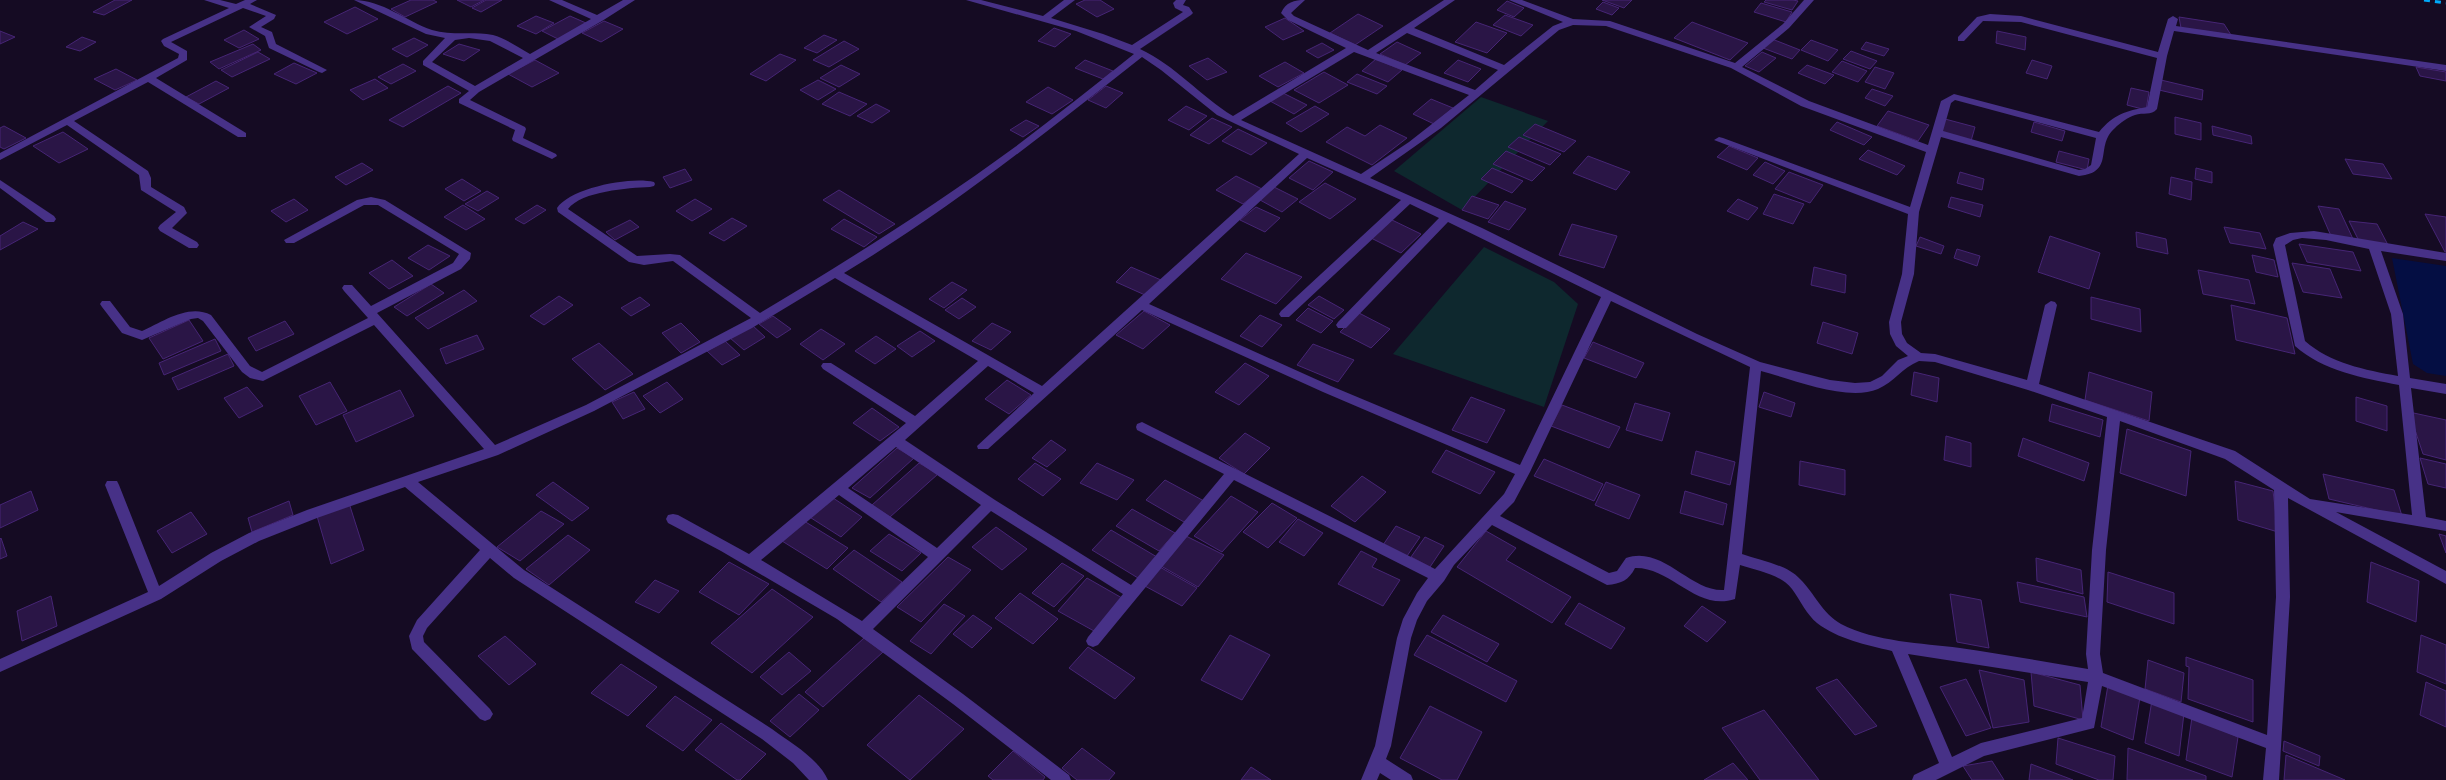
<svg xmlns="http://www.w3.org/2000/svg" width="2446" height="780" font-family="'Titillium Web',sans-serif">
	<rect width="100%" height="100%" fill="#150b23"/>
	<path fill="#0e282e" d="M1481 97 1548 121 1462 210 1394 171Z
		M1484 247 1554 282 1578 304 1544 407 1393 354Z"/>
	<path fill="#040e43" d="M2392 258 2446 266V376L2427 373 2413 364Z"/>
	<path fill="#2a1546" stroke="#462575" d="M115 0H132L104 15 93 12Z
		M411 0H433L437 2 405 17 391 9Z
		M457 0H484L471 7Z
		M486 0H502L481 12 472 8Z
		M1085 0H1100L1114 9 1097 17 1076 4Z
		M1602 0H1632L1624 8Z
		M1766 0H1793L1798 1 1792 10 1764 2Z
		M1507 1 1524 8 1514 17 1497 10Z
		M1603 2 1619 8 1612 15 1596 9Z
		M1761 3 1792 12 1786 22 1754 12Z
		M355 7 378 19 347 34 324 22Z
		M1358 14 1383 26 1355 45 1330 33Z
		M1505 15 1533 25 1521 36 1493 25Z
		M536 16 554 23 536 34 517 26Z
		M570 16 586 23 558 39 542 31Z
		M2179 17 2224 24 2231 35 2181 28Z
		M1285 18 1304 31 1283 40 1265 27Z
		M604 21 623 29 601 42 582 33Z
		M1476 22 1507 33 1487 53 1455 42Z
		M1692 22 1748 43 1730 60 1674 38Z
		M1054 28 1071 34 1055 47 1038 41Z
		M244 30 259 39 239 48 224 40Z
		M0 31 15 37 0 44Z
		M1997 31 2026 37 2025 50 1996 43Z
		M824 35 837 40 817 53 804 48Z
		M82 37 96 42 80 51 66 47Z
		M414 38 428 45 407 57 392 49Z
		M1772 39 1800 50 1792 59 1763 48Z
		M1811 40 1838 50 1828 61 1801 50Z
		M844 41 859 49 829 67 813 60Z
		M1397 42 1421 53 1405 65 1380 54Z
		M1866 42 1889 49 1884 56 1861 49Z
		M1322 43 1334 50 1318 58 1306 51Z
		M253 44 261 50 219 69 210 62Z
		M459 44 480 50 464 61 443 54Z
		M1851 51 1877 61 1870 69 1843 59Z
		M258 52 270 59 232 77 221 70Z
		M1762 52 1776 58 1759 72 1745 66Z
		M780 54 796 60 766 81 750 74Z
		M1208 58 1227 72 1207 80 1189 66Z
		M1376 59 1402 70 1388 82 1362 71Z
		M535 60 559 73 532 87 508 74Z
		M1085 60 1113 71 1103 79 1075 68Z
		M1458 60 1481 69 1468 82 1444 73Z
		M2032 60 2052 66 2047 79 2026 73Z
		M1842 61 1867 71 1858 82 1832 72Z
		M1285 62 1304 73 1278 87 1259 76Z
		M294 63 317 73 296 84 274 74Z
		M403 64 416 71 391 84 378 77Z
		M841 65 860 74 839 87 820 78Z
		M1807 65 1834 75 1825 84 1798 73Z
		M1875 67 1894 73 1885 89 1865 82Z
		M2416 67 2446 72V81L2420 76Z
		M116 69 137 80 115 90 94 79Z
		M1324 72 1348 85 1319 103 1294 90Z
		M1357 74 1387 86 1377 94 1347 82Z
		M375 79 388 88 363 100 350 90Z
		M818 80 836 89 818 100 800 90Z
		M2161 80 2203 90 2202 100 2159 90Z
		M216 81 229 88 199 104 186 97Z
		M448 86 461 93 403 127 389 120Z
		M1106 86 1123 93 1106 108 1088 100Z
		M1048 87 1073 100 1052 114 1026 102Z
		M2131 88 2149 92 2146 110 2127 105Z
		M1872 89 1893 96 1885 106 1865 98Z
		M839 92 867 104 850 116 822 104Z
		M1283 93 1307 105 1294 114 1270 101Z
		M1431 99 1453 108 1434 124 1413 114Z
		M876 104 890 111 872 123 857 116Z
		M1186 106 1207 116 1189 130 1168 120Z
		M1315 106 1329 114 1301 132 1286 123Z
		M1888 111 1929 125 1918 141 1877 126Z
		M2175 117 2201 123V140L2175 134Z
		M1212 118 1232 127 1209 144 1190 135Z
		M1945 119 1975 127 1971 141 1941 133Z
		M1026 120 1039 126 1023 137 1010 130Z
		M1837 122 1872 137 1864 145 1830 130Z
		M2034 122 2065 131 2062 141 2031 132Z
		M1535 124 1576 141 1564 152 1523 135Z
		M1380 125 1407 138 1372 165 1326 142 1347 127 1365 136Z
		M4 126 26 138 4 149 0 147V128Z
		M2212 126 2251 136 2252 144 2213 135Z
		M1238 129 1267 143 1251 155 1222 141Z
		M63 132 88 149 59 163 33 146Z
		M1519 137 1561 154 1550 165 1508 147Z
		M1729 146 1758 158 1747 170 1717 157Z
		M1868 150 1905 166 1897 175 1859 159Z
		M1506 151 1545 168 1532 181 1493 164Z
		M2059 151 2089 159 2087 170 2056 162Z
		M1588 156 1630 172 1616 190 1573 173Z
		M2345 159 2383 164 2392 179 2353 174Z
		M1309 161 1333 172 1313 190 1289 178Z
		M1765 162 1785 171 1773 184 1753 175Z
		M362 163 373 170 346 185 335 177Z
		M1492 168 1523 181 1512 193 1481 179Z
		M2196 168 2212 172V183L2195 179Z
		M685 169 692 180 670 188 663 177Z
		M1789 172 1823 185 1810 203 1775 189Z
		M1960 172 1984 179 1982 190 1957 183Z
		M1236 176 1262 189 1243 204 1216 190Z
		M2171 177 2192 182 2191 200 2169 194Z
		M462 179 481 191 464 201 445 189Z
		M1325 183 1356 199 1330 219 1299 202Z
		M1274 187 1298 199 1282 212 1260 200Z
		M839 190 895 224 879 234 823 200Z
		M487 191 499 198 478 211 465 204Z
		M1774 194 1804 204 1793 224 1763 214Z
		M1472 196 1499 205 1488 219 1462 210Z
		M1951 197 1983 205 1980 217 1948 207Z
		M294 199 308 210 286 222 271 211Z
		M695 199 712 209 692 221 676 211Z
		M1738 199 1758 208 1748 220 1727 211Z
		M1505 201 1526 209 1509 230 1488 222Z
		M463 205 485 219 466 230 444 217Z
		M537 205 546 210 524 224 515 219Z
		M2318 206 2339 209 2353 239 2331 236Z
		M1256 207 1280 218 1265 232 1240 220Z
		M2425 214 2446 217V252H2445Z
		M732 218 747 226 724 241 709 233Z
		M844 219 877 237 864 247 831 229Z
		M630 220 639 227 615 240 606 232Z
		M1392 220 1421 234 1401 253 1371 238Z
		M2349 221 2377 224 2388 245 2359 241Z
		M23 222 38 229 0 250V236Z
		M1572 224 1617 236 1604 268 1559 255Z
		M2224 227 2260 233 2266 249 2230 243Z
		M2136 232 2166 239 2168 254 2137 247Z
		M2050 236 2100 253 2089 289 2038 272Z
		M1920 237 1944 246 1941 254 1916 246Z
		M2299 244 2353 252 2361 271 2307 262Z
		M428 245 450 256 429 270 408 258Z
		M1957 249 1980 256 1977 266 1954 258Z
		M1246 253 1302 277 1276 304 1221 279Z
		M2252 255 2274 260 2278 277 2256 272Z
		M392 260 413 276 389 289 369 273Z
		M2292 263 2330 269 2342 298 2303 292Z
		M1131 267 1161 280 1145 295 1116 282Z
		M1814 267 1846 275 1845 293 1811 285Z
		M2198 270 2249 280 2255 304 2203 294Z
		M952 282 967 290 944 308 929 299Z
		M431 284 444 293 407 316 394 307Z
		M464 290 477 301 428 329 415 318Z
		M559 296 573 305 544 325 530 316Z
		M1319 296 1344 310 1334 319 1308 305Z
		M640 297 650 305 631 316 621 308Z
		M2091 297 2140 309 2141 332 2091 319Z
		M962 298 976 307 959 319 945 310Z
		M2231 305 2287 318 2295 354 2236 340Z
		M1308 308 1333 321 1321 333 1296 320Z
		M1144 311 1170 325 1143 349 1116 335Z
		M1359 313 1390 329 1371 348 1340 332Z
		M1260 315 1282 325 1262 347 1240 336Z
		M773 316 791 329 777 338 759 324Z
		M189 320 203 341 163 359 149 338Z
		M285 321 294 334 256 351 248 338Z
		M1823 322 1858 333 1852 354 1817 343Z
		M681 323 700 342 681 353 662 333Z
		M992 323 1011 332 991 350 972 341Z
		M752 325 765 337 744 350 730 338Z
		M821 329 845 344 823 360 800 344Z
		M920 331 935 341 912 357 897 346Z
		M477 335 484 349 446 364 440 349Z
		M876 336 896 349 875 364 855 351Z
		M215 339 221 351 164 375 159 363Z
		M725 341 740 355 722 365 707 351Z
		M1593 342 1644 363 1636 378 1584 358Z
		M599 343 633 374 605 390 572 359Z
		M1313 344 1354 360 1338 382 1297 365Z
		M228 354 234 366 178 390 172 378Z
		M1245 363 1269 376 1239 405 1215 392Z
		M1914 372 1939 378 1937 402 1911 395Z
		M2089 372 2152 392 2149 421 2085 400Z
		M1007 380 1031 395 1009 414 985 399Z
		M330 382 347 411 316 425 299 396Z
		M667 382 683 399 660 413 643 396Z
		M247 387 263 406 239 418 224 398Z
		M400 390 414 416 356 442 343 415Z
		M634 392 645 409 623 419 612 402Z
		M1764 392 1795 403 1791 417 1759 407Z
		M1471 397 1505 410 1487 443 1452 430Z
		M2356 397 2387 406V431L2356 421Z
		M1635 403 1670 413 1662 441 1626 430Z
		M2052 404 2103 420 2100 437 2049 421Z
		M1562 405 1620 427 1609 448 1551 426Z
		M872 408 899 427 880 441 853 423Z
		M2409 412 2446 420V460L2423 454Z
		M2127 429 2191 451 2186 496 2120 473Z
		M1245 433 1270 448 1244 474 1219 458Z
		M1946 436 1971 443V467L1944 460Z
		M2023 438 2089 463 2084 481 2018 456Z
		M1051 440 1066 450 1047 467 1032 458Z
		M897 448 914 458 870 498 852 488Z
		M1446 450 1495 472 1480 494 1432 472Z
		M1696 451 1735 462 1730 485 1691 474Z
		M2420 458 2446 464V488L2428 484Z
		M1544 459 1603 484 1594 501 1534 476Z
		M1800 461 1845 470V495L1799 485Z
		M919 463 938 474 890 517 872 505Z
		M1035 463 1061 479 1043 496 1018 479Z
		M1097 463 1134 480 1117 500 1080 483Z
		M2323 474 2394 490 2402 516 2329 499Z
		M1362 476 1386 492 1355 522 1331 506Z
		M1165 480 1204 501 1184 522 1146 500Z
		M2235 481 2273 491 2278 532 2238 520Z
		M553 482 589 508 572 521 536 495Z
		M1606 482 1640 495 1629 519 1595 505Z
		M31 491 38 510 0 528V505Z
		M1685 491 1727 504 1723 525 1680 513Z
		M830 496 862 517 841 537 808 516Z
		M1231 496 1258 512 1222 552 1194 536Z
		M289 501 293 515 252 532 248 518Z
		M349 503 364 550 331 564 317 516Z
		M1272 503 1297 518 1268 548 1243 532Z
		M1132 509 1175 533 1159 551 1116 526Z
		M541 511 564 524 520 561 497 547Z
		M191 512 207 534 172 553 157 531Z
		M1298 519 1323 533 1304 556 1279 542Z
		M804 521 848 548 827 569 782 541Z
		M1396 526 1420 537 1407 556 1383 545Z
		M996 527 1027 549 1002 570 972 547Z
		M1111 530 1157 557 1138 578 1092 550Z
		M1486 531 1516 548 1506 560 1571 597 1552 623 1457 567Z
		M889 534 921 553 902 571 870 551Z
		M2439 534 2446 536V553Z
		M568 535 590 550 549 585 526 569Z
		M1186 536 1224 555 1198 587 1161 566Z
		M1425 537 1444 546 1430 567 1411 557Z
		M1 538 7 556 0 559V539Z
		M854 550 902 582 881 602 833 569Z
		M1361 551 1377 559 1372 567 1400 580 1383 606 1338 584Z
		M948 557 971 570 921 622 897 607Z
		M2036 558 2081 570 2083 594 2037 581Z
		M729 562 769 584 739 615 699 592Z
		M2371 562 2419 581 2416 622 2367 602Z
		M1062 563 1084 576 1054 607 1032 593Z
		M1158 566 1197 588 1182 606 1143 585Z
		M2108 572 2174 593V624L2107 602Z
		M1087 578 1122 598 1094 631 1058 611Z
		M655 580 679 591 659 613 635 602Z
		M2017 582 2084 597 2087 617 2020 602Z
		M772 589 813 617 752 673 711 643Z
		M1020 593 1058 619 1033 644 995 618Z
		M1950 594 1981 600 1989 648 1957 642Z
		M51 596 57 626 22 641 17 611Z
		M1579 603 1625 628 1611 649 1565 624Z
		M944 604 965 616 931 654 910 641Z
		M1702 606 1726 622 1707 642 1684 626Z
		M973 615 992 628 972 648 953 634Z
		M1443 615 1499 644 1487 662 1431 632Z
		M1230 635 1270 655 1242 700 1201 680Z
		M1427 635 1517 681 1506 702 1414 655Z
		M2421 635 2446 645V684L2417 672Z
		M505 636 536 664 509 685 478 656Z
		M864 638 883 652 823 707 805 692Z
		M1088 647 1135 678 1115 699 1069 668Z
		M789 652 811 671 782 695 760 677Z
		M2186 657 2253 680V722L2188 699 2189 667 2186 666Z
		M2148 660 2184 673 2181 702 2145 689Z
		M621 664 657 687 628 716 591 693Z
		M1979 670 2024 680 2029 722 1993 728Z
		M2031 672 2080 685 2083 720 2034 706Z
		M1837 679 1877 726 1855 735 1816 688Z
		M1966 679 1991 728 1966 736 1940 687Z
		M2426 682 2446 691V727L2420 715Z
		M2108 685 2140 697 2133 740 2101 727Z
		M799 694 819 710 790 737 770 721Z
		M919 695 964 729 910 780 867 745Z
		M675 696 712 720 683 751 646 726Z
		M2152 700 2184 713 2179 756 2145 743Z
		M1430 706 1482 732 1457 780H1442L1400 758Z
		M1764 710 1819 780H1760L1722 728Z
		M2192 717 2238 737 2232 777 2186 760Z
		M721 723 766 754 740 780H737L695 750Z
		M2058 738 2115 756 2113 780H2099L2056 764Z
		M2284 741 2320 756 2319 766 2283 751Z
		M1082 748 1115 773 1109 780H1077L1062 768Z
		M2128 748 2206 776V780H2127Z
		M1013 751 1045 777 1043 780H993L988 776Z
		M2286 755 2345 780H2284Z
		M1992 761 2004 780H1972L1963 766Z
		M1733 763 1748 780H1704Z
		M2031 764 2073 780H2029Z
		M1251 767 1271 780H1241Z"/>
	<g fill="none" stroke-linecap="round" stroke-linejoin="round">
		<path fill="#473187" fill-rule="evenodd" d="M204 0H220L236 4 245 0H257L250 4 276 15 274 19 261 27 272 32 276 44 327 70 322 73 319 72 269 48 265 36 249 27 266 16 243 8 171 42 187 51V60L156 78 246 133V137H238L148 82 74 121 148 171 151 178V187L184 207 187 213 172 228 197 242 199 245 197 248H189L160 231 158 228 160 225 176 212 141 190 139 175 67 125 0 160V153L178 58 179 54 164 46 161 41 163 39 229 8Z
			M354 0C382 0 406 21 432 30 452 36 472 31 493 35 505 38 519 48 530 54L591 19 549 0H562L597 15 623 0H635L602 21 479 92 470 100 525 127 526 129 523 138 556 154 557 156 552 159 513 141 512 139 515 130 459 103V99L469 91 423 65V61L445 38 426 34ZM469 38 490 41 523 58 475 86 432 62 455 40Z
			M966 0H981L1043 16 1064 0H1075L1051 18 1103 34 1132 45 1183 12 1175 8 1173 3 1176 0H1186L1183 5 1189 7 1193 13 1191 15 1140 49C1175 65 1200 96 1233 116L1346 48 1288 20 1281 13C1286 2 1294 0 1305 0L1291 13 1294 16 1368 50 1444 0H1455L1414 28 1504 65 1553 26 1563 22 1509 0H1522L1573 19 1610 21 1735 63 1783 24 1804 0H1814L1789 28 1742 67 1809 101 1928 145 1941 101 1954 94 2099 132C2114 114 2126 111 2147 107L2157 58 2021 22 1983 21 1964 41H1958V37L1977 17 1990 14 2021 16 2158 52 2168 19 2173 16 2178 19 2176 26 2446 65V71L2174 31 2167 56 2157 109C2151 116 2143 112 2135 115 2128 117 2120 123 2115 128 2094 146 2116 172 2079 176L1941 137 1919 212 1914 274 1901 322 1902 334 1907 343 1921 353 1935 354 2027 380 2045 305 2051 301 2055 302 2057 305 2039 384 2235 451 2310 499 2412 515 2399 385C2363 378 2323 371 2295 346L2273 245 2276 238 2290 233 2314 231 2446 253V261L2381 251 2403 314 2410 378 2446 384V394L2411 388 2426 517 2446 521V531L2336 512 2446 571V584L2288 498 2290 597 2279 780H2263L2266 748 2102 686 2094 728 1984 756 1936 780H1912L1914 775 1939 763 1892 651C1866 645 1838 639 1817 623 1807 615 1800 600 1792 589 1780 574 1758 571 1740 565L1735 599C1697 612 1671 567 1635 568 1629 580 1621 584 1607 585L1492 525 1454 565 1444 581 1427 601 1417 620 1411 638 1391 746 1386 759 1411 775 1413 780H1391L1380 773 1377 780H1361L1375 746 1397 638 1403 619 1417 593 1428 578 1234 480 1098 645 1093 647 1088 645 1086 641 1088 637 1123 594 991 511 873 629 963 694 1069 775 1071 780H1051L953 704 837 619 721 551 668 523 666 519 668 515 673 514 678 515 749 554 906 423 823 369 821 366 823 363H831L915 416 978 361 835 278 752 328 594 411 498 455 418 482 524 570 772 729C791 743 818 758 828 780H809L793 763 762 739 514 578 490 558 427 628 423 636 424 642 490 709 493 714 490 719 485 721 480 719 412 649 409 636 417 620 480 550 405 487 317 518 259 541 221 561 161 599 0 672V659L148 592 105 485 107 481H117L119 485 159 586 211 553 249 533 307 510 484 449 374 325 263 381 250 378 242 372 203 321 198 318 191 319 142 340 122 333 102 307 100 304 102 301H110L130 327 142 331C162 322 189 303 211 315L250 366 262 372 368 318 344 291 342 288 344 285H352L371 306 453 263 459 254 378 205H364L294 243H286L284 240 357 200 371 197 385 200 471 253 470 259 461 269 377 313 495 445 586 405 751 318 673 261 644 265 629 262 558 212 557 208C570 188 631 176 654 182L655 184 654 186 650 187C628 188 582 191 568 209L637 256 670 254 680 255 760 313C847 261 933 207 1015 147 1055 117 1095 85 1134 54L1076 31ZM1573 25 1606 26 1731 68 1801 106 1926 152 1910 207 1723 138 1719 137 1714 140 1908 214 1902 274 1889 322 1890 334 1896 346 1908 356 1898 360 1882 376 1870 382 1855 383 1830 380 1760 362 1697 334 1482 228 1370 178 1441 128 1559 30ZM1407 33 1498 70 1475 90 1376 53ZM1354 52 1469 95 1409 142 1361 174 1241 120ZM1142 57 1161 70 1217 115 1299 154 1042 386 844 273C949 210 1045 133 1142 57ZM1955 100 2096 138 2091 165 2085 169 2079 170 1943 131 1951 103ZM1307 158 1401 200 1281 311 1279 314 1281 317H1289L1410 204 1439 218 1338 322 1336 325 1338 328H1346L1448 222 1601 297 1520 465 1331 386 1149 304ZM2302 238 2326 240 2369 249 2391 314 2398 376C2365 370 2330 363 2305 341L2285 245 2293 240ZM1611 301 1750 367 1724 590C1690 592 1663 545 1626 558L1617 571 1609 573 1500 516 1514 502 1530 472ZM1142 310 1323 392 1515 474 1504 494 1435 569 1142 422 1137 424 1136 427 1137 430 1224 474 1131 585 995 500 905 440 988 366 1034 393 977 446 978 449H988ZM1919 361 1935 362 2028 390 2107 417 2092 550 2086 654 2088 669C2045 662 2003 654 1960 648 1921 643 1876 642 1841 624 1822 613 1815 594 1800 579 1786 564 1761 561 1742 554L1761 371C1792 379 1847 402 1878 389 1894 382 1902 368 1919 361ZM2120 421 2225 459 2274 490 2276 597 2267 735 2103 673 2100 654 2106 550ZM896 447 981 505 937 548 848 488ZM839 495 928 557 862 621 761 560ZM1908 654 2088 682 2082 718 1981 743 1952 757Z
			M0 180 54 216 56 219 54 222H46L0 188Z"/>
		<path stroke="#00aaf9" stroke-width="3" stroke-dasharray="6 5" stroke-linecap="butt" d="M2424 0 2446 3"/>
	</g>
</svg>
